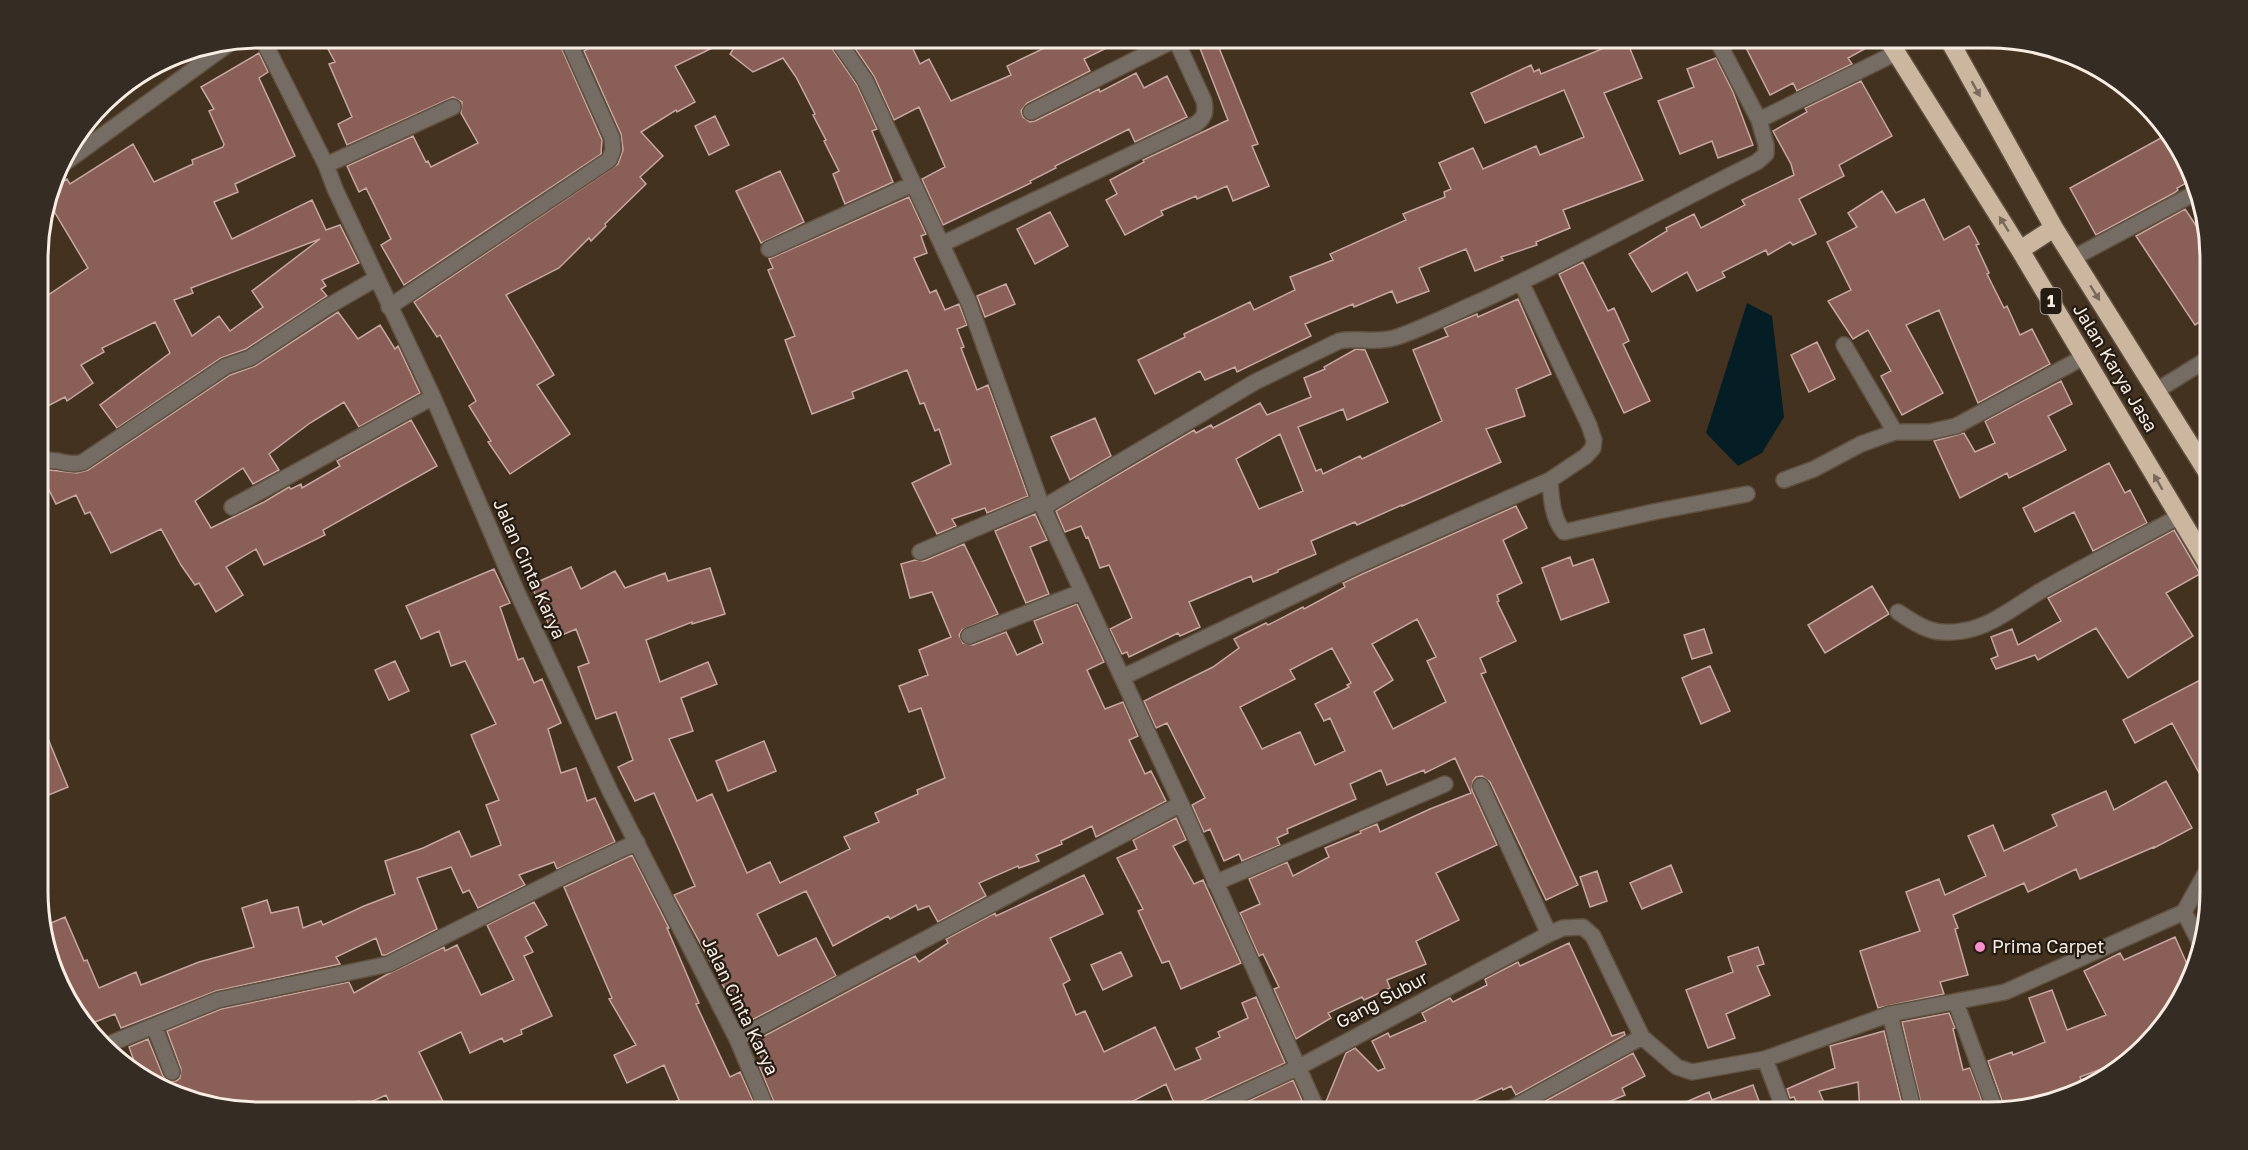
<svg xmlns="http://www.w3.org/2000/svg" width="2248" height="1150" font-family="'Golos Text',sans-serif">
	<rect width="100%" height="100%" fill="#433220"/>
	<path fill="#051e25" d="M1747 303 1772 316 1784 417 1762 453 1738 466 1706 433Z"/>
	<path fill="#895f57" stroke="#c7a7a1" stroke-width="1.5" fill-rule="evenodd" d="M322 38H557L602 140 601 154 404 285 381 245 391 239 366 188 359 192 347 166 413 136 426 162 428 161 431 167 478 143 461 113 462 102 453 97 347 145 338 124 352 117 329 64 335 62Z
		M599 38H733L675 66 695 102 677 112 676 110 641 132 663 156 640 177 646 184 605 224 606 226 591 241 589 238 559 268 506 295 554 375 537 385 570 434 510 474 488 442 491 441 469 406 476 401 440 335 437 337 414 302 618 164 623 150 621 134 584 51 596 44Z
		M740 38H810L819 46 827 41 857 85 877 129 872 131 893 182 845 204 833 174 839 171 824 141 826 140 813 115 815 114 796 77 783 58 753 72 730 54Z
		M848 38H908L920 64 929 59 951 101 1011 75 1007 66 1055 43 1052 38H1127L1084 59 1090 71 1027 103 1021 111 1023 117 1030 122 1035 121 1099 89 1100 92 1136 73 1144 88 1167 76 1187 117 1135 142 1129 129 1055 166 1056 168 1030 181 1031 183 943 225 922 179 945 167 919 107 894 120 874 76Z
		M1196 38H1215L1258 144 1252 146 1269 186 1233 201 1227 186 1197 199 1196 196 1161 211 1163 215 1125 235 1106 200 1117 194 1110 180 1144 162 1143 160 1228 120Z
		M1741 38H1876L1877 42 1848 58 1852 64 1797 91 1793 83 1770 95Z
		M1626 39 1642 78 1604 93 1643 180 1563 210 1570 228 1536 242 1537 245 1501 257 1503 260 1475 271 1466 249 1419 268 1429 291 1397 303 1392 291 1354 307 1353 304 1305 324 1311 336 1237 372 1235 367 1205 380 1200 371 1155 394 1138 360 1185 337 1184 334 1250 302 1254 310 1295 290 1290 277 1333 260 1330 254 1406 220 1403 214 1445 197 1444 192 1451 189 1439 163 1473 148 1483 169 1536 146 1540 155 1584 137 1564 90 1485 123 1471 93 1531 65 1534 72 1539 69 1541 74Z
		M259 53 268 72 259 78 295 156 235 184 238 192 214 202 232 239 312 200 326 230 340 225 359 263 322 280 326 286 321 289 327 296 246 349 221 358 117 428 100 405 170 353 155 322 102 348 104 352 81 365 93 383 67 401 65 397 38 411V302L88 268 49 203 53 187 67 179 70 184 133 144 154 182 193 164 192 160 223 147 224 144 209 111 214 109 201 87ZM320 239 252 291 263 307 230 331 219 316 192 336 174 300 193 293 191 288Z
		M1716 58 1733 92 1753 145 1718 158 1712 141 1680 154 1658 101 1694 87 1687 69Z
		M1861 81 1892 136 1839 165 1844 176 1799 199 1816 234 1793 245 1790 242 1768 255 1766 250 1722 272 1725 277 1697 291 1687 272 1652 292 1629 254 1667 231 1666 228 1694 214 1701 228 1745 205 1742 200 1794 175 1791 164 1773 131 1807 112 1805 108Z
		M715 116 729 145 709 155 695 126Z
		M2170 133 2173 136 2190 181 2177 188 2178 190 2174 193 2096 235 2070 188Z
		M780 171 804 222 761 243 736 191Z
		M1882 191 1896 213 1924 199 1944 240 1969 226 1979 244 1976 245 1989 273 1987 274 2004 308 2007 306 2020 335 2032 329 2050 364 1978 403 1939 310 1906 325 1943 393 1902 415 1881 376 1891 371 1868 330 1853 339 1828 301 1851 290 1827 242 1857 227 1848 213Z
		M909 197 926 234 921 236 927 253 914 258 930 293 936 290 945 310 959 304 967 325 957 329 964 347 961 348 977 390 988 385 1028 496 987 513 985 508 952 519 956 526 937 534 912 483 951 464 939 429 935 431 924 403 920 404 907 370 852 392 854 398 812 414 785 340 795 336 768 270 773 268 769 259Z
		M2185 209 2209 245V316L2195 325 2136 236Z
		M1050 212 1068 246 1035 264 1017 229Z
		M1583 262 1608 311 1614 308 1629 341 1623 344 1650 401 1624 413 1559 274Z
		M1006 284 1015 304 985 317 977 296Z
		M1518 299 1551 374 1516 389 1525 416 1486 429 1501 462 1402 506V505L1357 525 1355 522 1311 541 1316 554 1278 570V572L1253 582 1251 576 1189 602 1200 627 1180 636 1178 633 1129 657 1127 652 1122 654 1110 629 1132 618 1109 565 1100 568 1088 537 1086 538 1081 526 1065 532 1056 511 1194 430 1196 433 1211 425 1213 428 1260 403 1267 415 1311 397 1304 378 1325 369 1324 367 1356 349 1365 350 1388 402 1347 420 1343 409 1298 427 1316 471 1321 469 1323 474 1360 456 1362 459 1442 421 1413 350 1448 336 1444 328 1477 314 1478 317ZM1280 434 1303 491 1259 509 1236 459Z
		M338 312 358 339 380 325 395 349 398 346 420 393 359 427 344 402 310 423 269 454 279 470 253 484 243 468 195 501 211 528 264 502 289 487 291 489 301 484 302 488 340 466 337 461 411 420 437 466 323 530 325 535 264 565 256 549 226 567 243 595 216 612 199 583 195 585 181 565 161 529 111 553 90 512 85 514 76 495 56 504 40 472 50 470 77 473 88 470 230 375 255 366Z
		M1817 342 1835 379 1809 392 1791 355Z
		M2061 381 2072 404 2048 416 2066 450 2009 478 2007 473 1960 498 1934 441 1964 433 1975 452 1995 443 1985 421Z
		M1095 418 1111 456 1070 480 1051 437Z
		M2109 463 2125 493 2130 490 2147 523 2093 551 2074 512 2035 532 2023 508Z
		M1516 506 1527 528 1503 540 1522 583 1497 595 1499 601 1497 602 1516 641 1480 658 1486 672 1481 674 1578 885 1546 900 1490 782 1482 776 1476 777 1473 781 1472 790 1497 845 1436 873 1459 920 1416 941 1426 964 1387 980 1390 988 1364 1000 1362 997 1328 1013 1331 1018 1296 1039 1274 989 1279 987 1263 954 1259 956 1240 913 1260 904 1249 879 1287 862 1293 876 1329 857 1325 848 1361 833 1360 831 1377 824 1380 832 1430 809 1471 793 1455 758 1425 773 1424 770 1387 785 1381 770 1350 784 1356 799 1287 829 1288 833 1277 838 1280 845 1242 861 1239 854 1224 861 1210 829 1204 832 1192 805 1205 798 1167 723 1156 728 1144 701 1213 667 1239 648 1234 639 1266 623 1268 625 1303 607 1304 609 1345 587 1343 583 1360 575ZM1417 619 1436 657 1427 661 1446 702 1393 729 1374 692 1393 680 1372 644ZM1332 648 1351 683 1347 685 1349 687 1315 704 1324 721 1330 718 1345 751 1315 765 1300 732 1262 749 1240 707 1295 679 1290 670Z
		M1035 514 1047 540 1030 547 1049 594 1026 603 995 531Z
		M2174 530 2200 574 2166 593 2193 636 2128 678 2096 628 2038 660 2035 655 1996 669 1991 659 1998 656 1991 637 2012 629 2018 645 2061 621 2048 598Z
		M964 544 998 614 962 630 959 635 963 643 973 645 1006 632 1017 655 1043 643 1034 621 1077 604 1104 662 1087 670 1105 709 1123 702 1138 736 1129 740 1145 774 1151 771 1166 801 1096 837 1092 826 1061 841 1062 844 1036 855 1039 861 1019 868 1018 866 979 883 986 896 938 922 929 906 918 910 916 905 890 919 888 916 833 946 806 891 757 914 778 956 816 938 836 976 744 1024 674 895 695 886 654 793 635 801 618 767 633 760 616 712 596 719 578 667 589 663 576 629 555 638 531 585 571 567 581 589 615 571 625 588 665 573 668 581 710 568 725 614 692 624V622L646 640 660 682 708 662 717 684 681 698 693 731 669 739 697 801 712 794 747 873 770 862 780 883 850 849 844 837 879 822 875 813 918 794 917 790 945 778 921 708 909 712 899 686 928 675 919 650 951 637 932 592 910 598 901 564 915 560 924 561Z
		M1570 557 1573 566 1593 559 1609 602 1561 620 1542 568Z
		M494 569 510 603 500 607 518 660 523 658 534 683 542 679 561 723 548 729 561 773 576 768 587 801 595 798 615 842 557 869 554 862 519 875 525 885 478 908 469 890 463 893 451 867 417 878 437 929 386 955H382L376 938 336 957 340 964 216 991 121 1028 115 1014 90 1024H86L75 1014 42 927 65 917 84 961 87 960 99 988 136 972 141 985 199 962 254 947 242 908 267 900 271 913 298 907 303 928 321 921 323 925 364 906 395 894 385 861 423 848 459 831 471 857 501 845 486 805 499 800 471 735 496 724 465 661 451 666 439 631 421 639 406 606Z
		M1872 586 1889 614 1825 653 1808 625Z
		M1704 629 1712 653 1692 659 1684 635Z
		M395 661 409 691 389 700 375 670Z
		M1710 666 1730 711 1701 724 1682 678Z
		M2210 675V793L2172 723 2135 743 2123 720Z
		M39 717 68 787 39 799Z
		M764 741 776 771 728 791 716 761Z
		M2166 781 2192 828 2154 848V847L2080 879 2076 869 2028 892 2024 883 1953 915 1958 928 1955 929 1968 975 1940 982 1944 994 1878 1008 1860 951 1920 931 1906 892 1939 879 1945 895 1986 876 1968 836 1993 825 2004 851 2057 826 2052 815 2106 791 2114 810Z
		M1176 818 1186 840 1173 846 1194 884 1203 880 1241 963 1181 989 1169 961 1162 963 1138 911 1143 909 1117 858 1137 849 1133 840Z
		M632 855 669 928H667L699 1003 696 1004 730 1077 740 1072 758 1112H655L679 1100 664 1065 627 1083 614 1055 636 1045 609 999 612 998 564 887Z
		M1671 865 1682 892 1642 909 1630 883Z
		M1597 871 1607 901 1590 907 1580 877Z
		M1084 875 1103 914 1050 938 1070 980 1063 984 1076 1015 1085 1011 1104 1052 1155 1027 1175 1070 1201 1059 1196 1048 1220 1037 1218 1032 1248 1018 1242 1003 1256 997 1285 1063 1198 1103 1194 1107 1192 1112H1178L1166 1084 1127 1104 1131 1112H778L758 1063 763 1061 753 1042 915 956 919 962 948 943 946 939 995 913 996 916Z
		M534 902 547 925 525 937 533 952 524 956 552 1016 521 1030 522 1034 504 1042 502 1038 470 1053 461 1032 419 1052 448 1112H394L386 1095 362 1106 359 1101 325 1112 259 1113 161 1090 137 1069 129 1047 148 1039 163 1076 170 1081H176L180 1078 181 1069 167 1031 221 1009 349 982 354 993 386 975 444 947 445 951 457 945 481 995 514 980 487 925Z
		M2175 937 2191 973 2188 989 2155 1037 2133 1057 2080 1077 2082 1082 2032 1103 2006 1112 1988 1061 2012 1052 2013 1055 2045 1042 2029 998 2052 990 2067 1030 2106 1015 2084 971 2120 953 2124 960Z
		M1569 943 1612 1036 1624 1032 1625 1035 1516 1095 1511 1086 1503 1090 1502 1088 1467 1104 1468 1107 1457 1112H1328L1325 1104 1346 1053 1355 1048 1378 1071 1385 1068 1372 1041 1388 1033 1390 1037 1426 1021 1422 1013 1450 998 1453 1002 1487 985 1485 979 1518 962 1520 966Z
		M1758 947 1764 964 1757 966 1770 995 1726 1014 1735 1038 1708 1048 1686 990 1733 972 1728 957Z
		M1121 952 1132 976 1103 990 1091 965Z
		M1949 1013 1955 1028 1953 1029 1963 1070 1970 1068 1986 1112H1923L1902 1022Z
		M1884 1031 1904 1112H1860L1858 1082 1819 1091 1828 1112H1801L1794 1097 1790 1098 1787 1089 1835 1068 1830 1046Z
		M1633 1053 1645 1076 1622 1088 1625 1095 1599 1106 1602 1112H1525Z
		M1293 1080 1307 1112H1225Z
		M1753 1085 1763 1112H1663L1709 1092 1712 1100Z"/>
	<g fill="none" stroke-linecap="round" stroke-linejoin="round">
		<g stroke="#60503f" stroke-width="18">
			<path id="minor" d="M262 38 326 165 335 189 433 397 517 592 610 791 737 1039 768 1112
				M836 38 865 80 969 303 1040 501 1181 804 1318 1112
				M571 46 589 38
				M1031 112 1176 39
				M1759 120 1896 53
				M326 165 453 107
				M59 167 230 43
				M942 244 1196 124C1205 117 1206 112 1204 101L1175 38
				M769 249 913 184
				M2073 258 2195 193
				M389 307 609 160 613 150 612 138 567 38
				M1844 345 1895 432
				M2156 391 2209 358
				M38 463C55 455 67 468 83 462L226 366 250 358 327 307 377 278
				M1550 480C1551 497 1552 518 1564 532L1653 512 1747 494
				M1784 480 1814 469 1861 444 1895 432H1929L1956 426 2084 357
				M232 507 433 397
				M1044 507 1255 382 1339 341C1359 337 1376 344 1397 337 1426 327 1453 313 1481 301 1575 258 1665 207 1757 162L1766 154V145L1759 120 1716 38
				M920 552 1040 501
				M1898 612C1920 627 1934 636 1962 631 1992 627 2018 604 2044 589 2088 564 2134 541 2178 517
				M969 636 1081 592
				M1123 677 1356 566 1550 480 1586 456 1593 448 1594 440 1589 425 1521 282
				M1481 786 1549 934
				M1215 883 1445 784
				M2184 912 2199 941
				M1956 1003 1996 1112
				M1890 1014 1914 1112
				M154 1026 172 1072
				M737 1039 1181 804
				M109 1044 218 1000 389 964 566 875 637 842
				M1765 1059 1785 1112
				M1202 1112 1299 1067 1549 934 1563 928 1583 927 1593 936 1642 1037 1677 1067 1692 1072 1765 1059 1890 1014 2005 992 2184 912 2210 865
				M1505 1112 1642 1037"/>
		</g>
		<g stroke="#60503f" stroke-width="21">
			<path id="highway" d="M1887 38 2020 250 2210 568
				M1948 38 2054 228 2209 475
				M2020 250 2054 228"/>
		</g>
		<use href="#minor" stroke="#756d63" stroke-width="15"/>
		<use href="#highway" stroke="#cbb7a0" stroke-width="18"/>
	</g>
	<defs><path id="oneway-solid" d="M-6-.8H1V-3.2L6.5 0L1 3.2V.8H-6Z" transform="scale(1.5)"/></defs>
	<g fill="#78695a">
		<use href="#oneway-solid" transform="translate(1976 89) rotate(61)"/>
		<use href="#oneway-solid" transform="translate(2004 224) rotate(-122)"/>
		<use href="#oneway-solid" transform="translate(2095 293) rotate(58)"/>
		<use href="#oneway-solid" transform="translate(2158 482) rotate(-120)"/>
	</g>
	<circle fill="#f990ca" stroke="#241b13" stroke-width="2" cx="1980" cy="947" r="6"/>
	<g text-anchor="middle" stroke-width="4.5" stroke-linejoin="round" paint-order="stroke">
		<rect fill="#241b13" stroke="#b8aea4" stroke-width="1.5" x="2040.5" y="288" width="21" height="26" rx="4.5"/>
		<g font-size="16" font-weight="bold" fill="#f8ede2">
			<text x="2051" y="307">1</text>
		</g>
		<g font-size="18" fill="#f8ede2" stroke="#241b13">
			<text transform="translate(2115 368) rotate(59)" y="6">Jalan Karya Jasa</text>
			<text transform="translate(529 569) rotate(66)" y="6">Jalan Cinta Karya</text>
			<text transform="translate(1382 1000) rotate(-28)" y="6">Gang Subur</text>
			<text transform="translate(740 1006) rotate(64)" y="6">Jalan Cinta Karya</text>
		</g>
		<g font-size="18" fill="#f8ede2" stroke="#241b13" text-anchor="start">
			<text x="1992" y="953">Prima Carpet</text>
		</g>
	</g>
	<path d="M0 0H2248V1150H0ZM259 48H1989A211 211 0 0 1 2200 259V891A211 211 0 0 1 1989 1102H259A211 211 0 0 1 48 891V259A211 211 0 0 1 259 48Z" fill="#352c24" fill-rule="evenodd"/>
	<path fill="none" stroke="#f8ede2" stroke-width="3" d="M259 48H1989A211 211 0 0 1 2200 259V891A211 211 0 0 1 1989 1102H259A211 211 0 0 1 48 891V259A211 211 0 0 1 259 48Z"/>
</svg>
